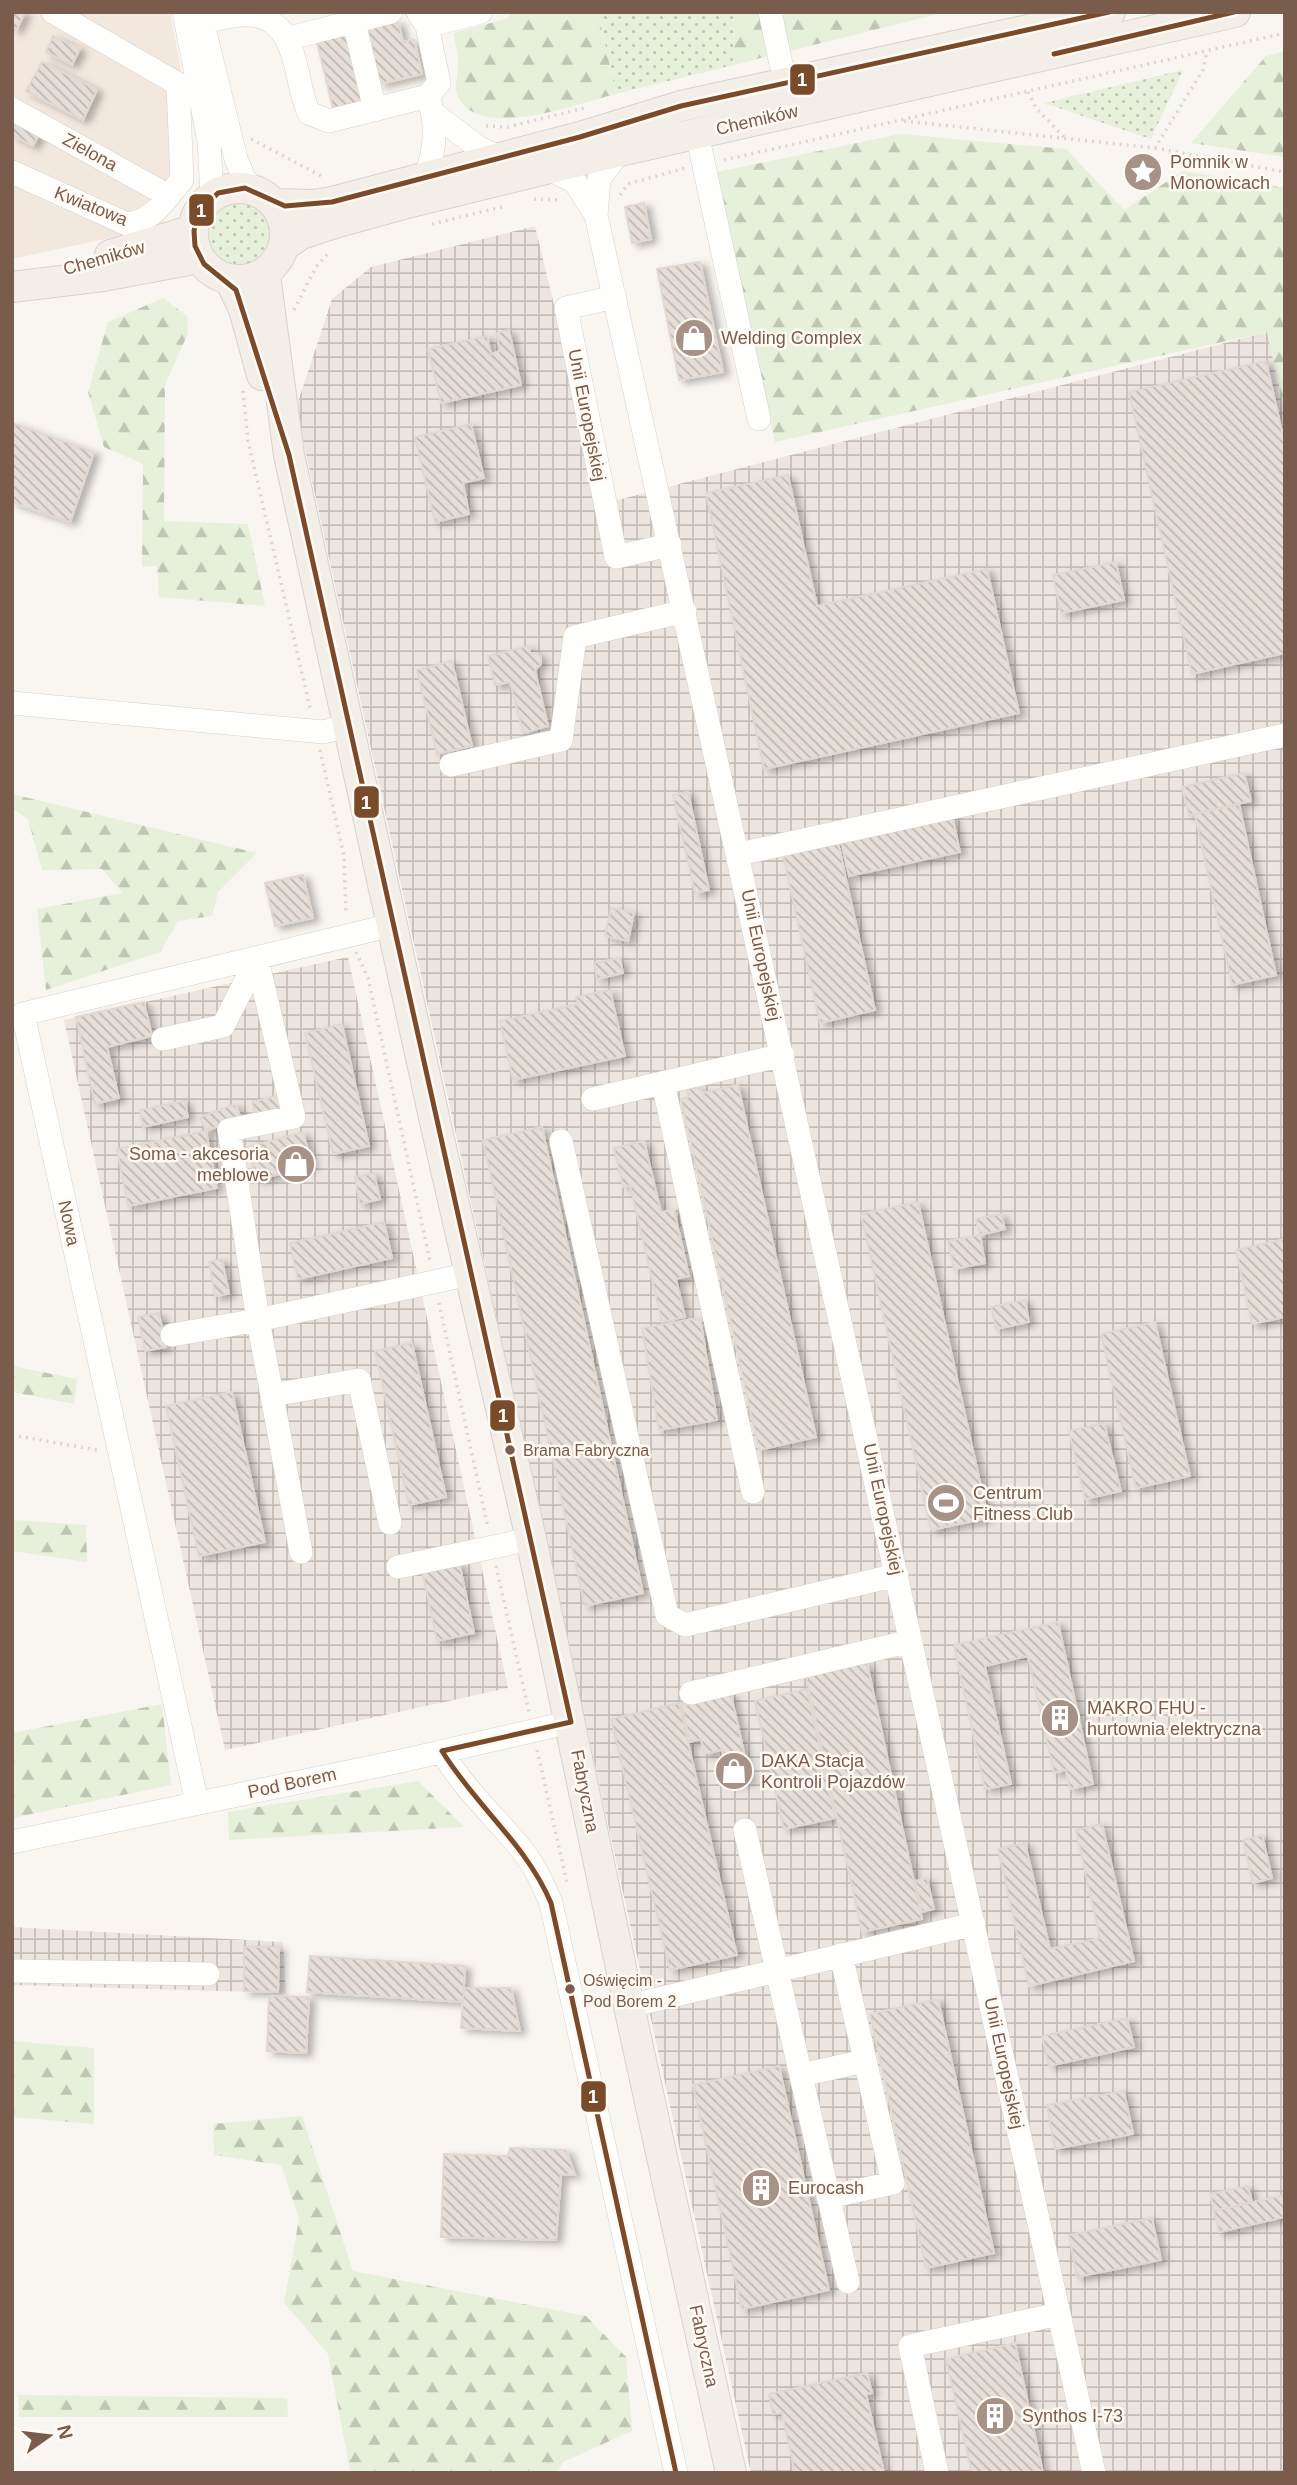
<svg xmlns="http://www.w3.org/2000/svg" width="1297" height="2485" font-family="Arial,sans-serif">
	<defs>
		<pattern id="industrial-grid" width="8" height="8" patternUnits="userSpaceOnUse" patternTransform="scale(1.75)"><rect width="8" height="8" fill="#ede5e0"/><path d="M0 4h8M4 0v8" fill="none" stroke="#c5bdb8"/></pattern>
		<pattern id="grass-dots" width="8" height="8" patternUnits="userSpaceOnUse" patternTransform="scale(1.75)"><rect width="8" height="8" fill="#e7f0db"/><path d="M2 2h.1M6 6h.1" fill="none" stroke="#c0c6b4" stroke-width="1.8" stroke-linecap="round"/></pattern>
		<pattern id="forest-firs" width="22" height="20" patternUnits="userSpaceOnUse" patternTransform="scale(1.75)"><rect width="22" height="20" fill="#e7f0db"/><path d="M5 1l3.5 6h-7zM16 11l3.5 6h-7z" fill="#c0c6b4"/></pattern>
		<pattern id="building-back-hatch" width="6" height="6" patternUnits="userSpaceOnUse" patternTransform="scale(1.75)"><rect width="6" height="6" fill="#e6ded7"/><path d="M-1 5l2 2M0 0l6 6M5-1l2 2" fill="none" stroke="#bfb7b1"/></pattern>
		<filter id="shadow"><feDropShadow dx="6" dy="3.5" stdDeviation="3.5" flood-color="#0004"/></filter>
	</defs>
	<rect width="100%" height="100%" fill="#f9f5f0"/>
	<path fill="#f2e8de" d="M12 12H170L188 108 190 177 182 200 162 222 114 237 12 259Z"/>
	<path fill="url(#industrial-grid)" d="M535 226 602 504 1267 332 1285 411V2473H751L296 408 332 299 371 267Z
		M348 957 508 1688 225 1750 64 1020Z
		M12 1927 283 1942 286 1993 12 1985Z"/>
	<path fill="url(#grass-dots)" d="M598 12H734L733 65 616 94Z
		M1183 70 1151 139 1044 103Z
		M205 236a35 35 0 1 1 70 0a35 35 0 1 1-70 0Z"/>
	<path fill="url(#forest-firs)" d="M510 12H598L616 94C578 103 481 142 458 97 453 87 459 71 458 60 457 51 455 42 454 33L509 18Z
		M734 12H945L733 65Z
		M1285 51V157L1191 143 1266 56Z
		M900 134 1066 149 1124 210 1183 171 1285 188V411L1267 332 775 442 717 172Z
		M163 298 187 316 188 333 165 385 164 521 248 524 265 606 159 597 157 566 142 567 143 464 104 447 88 392 108 322Z
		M12 794 257 853 218 892 212 916 178 921 160 952 46 990 37 909 123 893 102 869 42 870 28 819 12 808Z
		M12 1366 77 1379 74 1404 12 1392Z
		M12 1520 86 1525 87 1562 12 1551Z
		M162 1704 171 1785 12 1818V1733Z
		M418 1781 464 1827 229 1840 228 1812Z
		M12 2041 94 2048V2124L12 2117Z
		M302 2116 353 2271 586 2316 626 2357 632 2431 563 2462 557 2473 350 2471 328 2354 284 2303 299 2219 281 2165 214 2155 213 2124Z
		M18 2395 287 2398 288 2417H19Z"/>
	<path fill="url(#building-back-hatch)" stroke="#e2d8d2" stroke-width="2" filter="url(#shadow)" d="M12 12H25L16 31 12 28Z
		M398 21 403 42 414 40 422 74 380 84 367 29Z
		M344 27 362 101 333 108 315 34Z
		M53 36 80 49 72 65 46 52Z
		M42 62 97 90 83 120 26 91Z
		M15 121 40 133 33 146 12 135Z
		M644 203 651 239 632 243 625 207Z
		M700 262 723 372 679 380 657 269Z
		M509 330 521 385 441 403 428 349 487 336 491 354 500 351 496 333Z
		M1266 361 1285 445V653L1192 674 1129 392Z
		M12 423 94 452 70 522 12 502Z
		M471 424 484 478 463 483 469 514 435 522 415 437Z
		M788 475 817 606 987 569 1019 713 764 769 706 493Z
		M1116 562 1124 600 1061 613 1053 575Z
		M529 646 530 653H538L541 658V664L535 670 548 726 523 733 510 682 495 685 488 656Z
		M452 661 472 746 437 754 417 670Z
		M1244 773 1251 801 1189 815 1182 787Z
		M688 792 709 890 695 893 673 795Z
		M1239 804 1276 975 1232 985 1195 814Z
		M952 815 960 852 849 876 841 840Z
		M837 838 875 1010 820 1023 782 850Z
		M303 875 313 918 275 926 265 883Z
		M611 908 634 913 628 941 605 936Z
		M620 958 623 973 597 979 594 963Z
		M610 990 625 1056 513 1080 500 1021 578 1004 576 997Z
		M144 1002 152 1036 107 1047 119 1098 95 1104 76 1017Z
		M342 1024 369 1146 333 1154 305 1033Z
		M738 1085 816 1437 759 1450 681 1099 689 1097 687 1089 700 1087 702 1093Z
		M280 1095 283 1107 255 1114 252 1102Z
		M185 1101 188 1117 143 1127 140 1110Z
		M235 1104 241 1118 206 1131 200 1117Z
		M542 1127 643 1593 585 1606 483 1140Z
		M206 1131 217 1188 128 1206 117 1149Z
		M303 1132 312 1165 257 1180 248 1147Z
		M644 1141 661 1212 674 1210 689 1276 676 1279 685 1317 662 1322 630 1185 623 1187 614 1148Z
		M374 1173 380 1199 360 1204 355 1177Z
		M918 1202 988 1518 931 1530 861 1214Z
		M1001 1214 1005 1229 980 1235 976 1219Z
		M384 1222 392 1258 298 1279 290 1243Z
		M980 1235 985 1263 954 1269 948 1241Z
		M1285 1239V1317L1252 1324 1236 1250Z
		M222 1259 229 1294 215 1296 209 1262Z
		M1025 1300 1029 1322 996 1329 991 1307Z
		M159 1313 166 1347 145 1351 138 1317Z
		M700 1318 717 1420 659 1430 642 1328Z
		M1155 1322 1190 1476 1136 1488 1101 1334Z
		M412 1343 446 1497 409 1505 375 1351Z
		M232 1392 265 1542 199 1556 166 1406Z
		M1104 1423 1121 1491 1085 1499 1069 1431Z
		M459 1562 474 1633 437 1641 422 1570Z
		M1058 1622 1093 1784 1070 1789 1066 1770 1054 1773 1028 1656 985 1666 1011 1784 985 1789 954 1645Z
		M867 1663 922 1919 862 1932 806 1676Z
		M807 1689 835 1818 784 1829 755 1701Z
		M731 1694 750 1780 729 1785 722 1750 704 1754 701 1739 690 1742 682 1706Z
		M679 1703 737 1955 670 1970 611 1719Z
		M1102 1824 1134 1961 1029 1986 998 1849 1025 1843 1050 1949 1100 1938 1076 1830Z
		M1262 1835 1272 1878 1253 1883 1243 1840Z
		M927 1878 934 1909 922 1912 915 1881Z
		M244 1947H279L278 1992 244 1991Z
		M310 1956 465 1966 463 2002 307 1992Z
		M464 1988H511L520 2031 461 2028Z
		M269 1996 309 1997 306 2053 267 2051Z
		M938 1999 994 2253 926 2268 870 2014Z
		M1127 2018 1134 2047 1049 2066 1042 2036Z
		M779 2066 829 2290 742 2309 693 2085Z
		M1124 2091 1133 2134 1055 2149 1047 2105Z
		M510 2148 566 2150 575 2175 561 2174 556 2240 441 2237 444 2154 508 2156Z
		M1248 2186 1252 2202 1214 2211 1210 2194Z
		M1285 2195V2217L1219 2232 1214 2211Z
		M1152 2218 1161 2260 1077 2277 1069 2235Z
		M1015 2343 1043 2473H972L946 2359Z
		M867 2373 872 2393 866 2394 884 2473H795L782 2413 773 2414 769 2394Z"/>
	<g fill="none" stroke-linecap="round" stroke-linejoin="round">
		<g stroke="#d7d1cb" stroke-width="24">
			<path id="minor" d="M53 12 178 84
				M184 12 209 141 212 196
				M200 12 236 159 244 178 254 190
				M770 12 781 64
				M354 22 375 110
				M187 26C245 12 280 0 296 66 300 82 302 99 309 113L329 121 428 96 439 83 427 26 418 12
				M427 26 481 12
				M290 38 391 12
				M12 109 167 195
				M433 113 478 147 498 157
				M697 134 759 419
				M620 151 599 179 596 215 1094 2473
				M549 169 575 182 596 215
				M12 172 127 224C155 221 164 199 182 180L178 84
				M426 175C436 148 437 124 428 96
				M615 297 566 308 616 557 670 545
				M12 703 323 732 348 726
				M451 765 561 740 575 637 685 611
				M739 854 1285 735
				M257 959 294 1117 229 1130 258 1320 301 1552
				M163 1039 223 1026 257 959
				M663 1083 753 1492
				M593 1099 783 1055
				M561 1141 667 1615 685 1625 897 1575
				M172 1335 258 1320 470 1274
				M272 1395 359 1380 390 1523
				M398 1567 531 1539
				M691 1693 911 1641
				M442 1751C463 1789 495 1816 522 1850 535 1866 543 1884 551 1903L676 2473
				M197 1803 23 1014 392 925
				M745 1830 848 2282
				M12 1842 401 1761 571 1722
				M12 1971 208 1974
				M629 2006 974 1924
				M801 2075 865 2061
				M828 2197 893 2183 841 1955
				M937 2473 910 2346 1059 2314"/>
		</g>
		<g stroke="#dad1cc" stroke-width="32">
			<path id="major" d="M193 234a46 46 0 1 1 92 0a46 46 0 1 1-92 0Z
				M276 204 313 205 332 202 580 137 681 106 1110 12
				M285 245 301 234 338 222 407 203 620 151 1235 12
				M110 255 193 230
				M265 275 289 455 436 1126 531 1539 629 2006 731 2473
				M230 280 244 309 262 375
				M12 287 103 276 199 258"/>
		</g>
		<path stroke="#dcd5d0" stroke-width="3.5" stroke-dasharray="2 5" stroke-linecap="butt" d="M1028 92 1036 108 1066 139
			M904 121 1155 148 1203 70 1207 51
			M486 126 508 127 584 108
			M251 139 325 178
			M1155 148 1285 172
			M724 160 1285 33
			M620 195 628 184 685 168
			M534 199 561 200
			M432 224 506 206
			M294 310 316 267 330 251
			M243 391 248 441 311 712
			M320 750 344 856 346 915
			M356 952 368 978 430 1261
			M439 1303 488 1528
			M12 1435 97 1450
			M496 1566 529 1712
			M537 1750 567 1883"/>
		<use href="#minor" stroke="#fefefd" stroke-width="23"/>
		<use href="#major" stroke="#f3eee8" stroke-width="30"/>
		<g stroke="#fffaf3" stroke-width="10">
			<path id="bus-1" d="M1054 54 1234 12
				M571 1722 289 455 236 290 204 264 195 246 194 231 198 213 218 193 245 188 285 206 332 202 580 137 681 106 1109 12
				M442 1751C475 1805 526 1844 551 1903L676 2473
				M442 1751 571 1722"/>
		</g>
		<use href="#bus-1" stroke="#7a4b2a" stroke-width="5"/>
	</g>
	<defs>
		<g id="sight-disc" transform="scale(2.0125)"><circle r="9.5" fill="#a69286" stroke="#fffaf3"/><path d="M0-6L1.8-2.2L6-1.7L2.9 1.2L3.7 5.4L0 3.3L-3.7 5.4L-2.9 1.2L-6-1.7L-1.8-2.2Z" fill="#fff"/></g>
		<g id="shop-disc" transform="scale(2.0125)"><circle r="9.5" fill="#a69286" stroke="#fffaf3"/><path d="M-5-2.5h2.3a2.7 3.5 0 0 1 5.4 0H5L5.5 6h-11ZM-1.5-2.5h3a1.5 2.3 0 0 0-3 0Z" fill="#fff"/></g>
		<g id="stadium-disc" transform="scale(2.0125)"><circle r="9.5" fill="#a69286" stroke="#fffaf3"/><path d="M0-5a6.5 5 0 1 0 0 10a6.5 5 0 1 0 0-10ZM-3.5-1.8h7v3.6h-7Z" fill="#fff"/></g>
		<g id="building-disc" transform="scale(2.0125)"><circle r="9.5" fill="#a69286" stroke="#fffaf3"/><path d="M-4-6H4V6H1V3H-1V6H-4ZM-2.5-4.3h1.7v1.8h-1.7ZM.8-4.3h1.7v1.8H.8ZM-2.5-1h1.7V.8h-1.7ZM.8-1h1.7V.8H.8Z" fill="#fff"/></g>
	</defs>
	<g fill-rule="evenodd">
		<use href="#sight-disc" x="1143" y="172"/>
		<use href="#shop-disc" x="694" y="338"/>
		<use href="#shop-disc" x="296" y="1164"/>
		<use href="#stadium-disc" x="946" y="1503"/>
		<use href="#building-disc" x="1060" y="1718"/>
		<use href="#shop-disc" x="734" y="1771"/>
		<use href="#building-disc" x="761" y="2188"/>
		<use href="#building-disc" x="995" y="2416"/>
	</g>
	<g fill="#7a5c4d" stroke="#fffaf3" stroke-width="2.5">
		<circle cx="510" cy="1450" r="6"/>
		<circle cx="570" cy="1989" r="6"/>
	</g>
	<g text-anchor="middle" stroke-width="5" stroke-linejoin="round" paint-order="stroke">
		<g font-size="16" fill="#7a5c4d" stroke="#fffaf3" text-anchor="start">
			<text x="523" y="1456">Brama Fabryczna</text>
			<text x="583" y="1986">Oświęcim -<tspan x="583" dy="21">Pod Borem 2</tspan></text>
		</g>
		<g font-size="18" fill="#7a5c4d" stroke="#fffaf3">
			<text transform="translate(757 120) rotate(-13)" y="6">Chemików</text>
			<text transform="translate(90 152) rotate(29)" y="6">Zielona</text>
			<text transform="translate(91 206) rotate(22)" y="6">Kwiatowa</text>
			<text transform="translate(104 258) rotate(-16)" y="6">Chemików</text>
			<text transform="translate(587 415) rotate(79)" y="6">Unii Europejskiej</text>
			<text transform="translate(761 955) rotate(78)" y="6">Unii Europejskiej</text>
			<text transform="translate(69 1223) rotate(78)" y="6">Nowa</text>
			<text transform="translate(883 1509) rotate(78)" y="6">Unii Europejskiej</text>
			<text transform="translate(292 1783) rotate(-12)" y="6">Pod Borem</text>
			<text transform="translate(585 1791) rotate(79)" y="6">Fabryczna</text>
			<text transform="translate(1004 2063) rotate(78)" y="6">Unii Europejskiej</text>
			<text transform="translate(704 2346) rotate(78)" y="6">Fabryczna</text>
		</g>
		<g font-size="18" fill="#7a5c4d" stroke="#fffaf3" text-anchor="start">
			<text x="1170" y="168">Pomnik w<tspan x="1170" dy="21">Monowicach</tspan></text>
			<text x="721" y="344">Welding Complex</text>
			<text x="269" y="1160" text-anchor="end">Soma - akcesoria<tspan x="269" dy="21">meblowe</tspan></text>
			<text x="973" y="1499">Centrum<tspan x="973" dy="21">Fitness Club</tspan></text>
			<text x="1087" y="1714">MAKRO FHU -<tspan x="1087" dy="21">hurtownia elektryczna</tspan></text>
			<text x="761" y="1767">DAKA Stacja<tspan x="761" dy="21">Kontroli Pojazdów</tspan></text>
			<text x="788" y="2194">Eurocash</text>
			<text x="1022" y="2422">Synthos I-73</text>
		</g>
	</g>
	<g stroke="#fffaf3" stroke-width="2.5">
		<rect x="789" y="63" width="27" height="33" rx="7" fill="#7a4b2a"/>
		<rect x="188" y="193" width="27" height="34" rx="7" fill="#7a4b2a"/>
		<rect x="353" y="785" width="27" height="34" rx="7" fill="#7a4b2a"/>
		<rect x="489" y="1399" width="27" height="33" rx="7" fill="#7a4b2a"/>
		<rect x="580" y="2080" width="27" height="33" rx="7" fill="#7a4b2a"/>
	</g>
	<g font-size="19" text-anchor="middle" font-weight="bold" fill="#fff">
		<text x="802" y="86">1</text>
		<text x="201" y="217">1</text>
		<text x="366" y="809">1</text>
		<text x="503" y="1422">1</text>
		<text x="593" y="2103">1</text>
	</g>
	<rect width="1297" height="2485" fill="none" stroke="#7a5c4d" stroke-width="28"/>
	<g transform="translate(49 2436) rotate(76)" stroke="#fffaf3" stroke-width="5" paint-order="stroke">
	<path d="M0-5L12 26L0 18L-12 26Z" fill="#7a5c4d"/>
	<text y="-10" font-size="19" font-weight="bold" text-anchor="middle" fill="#7a5c4d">N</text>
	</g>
</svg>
